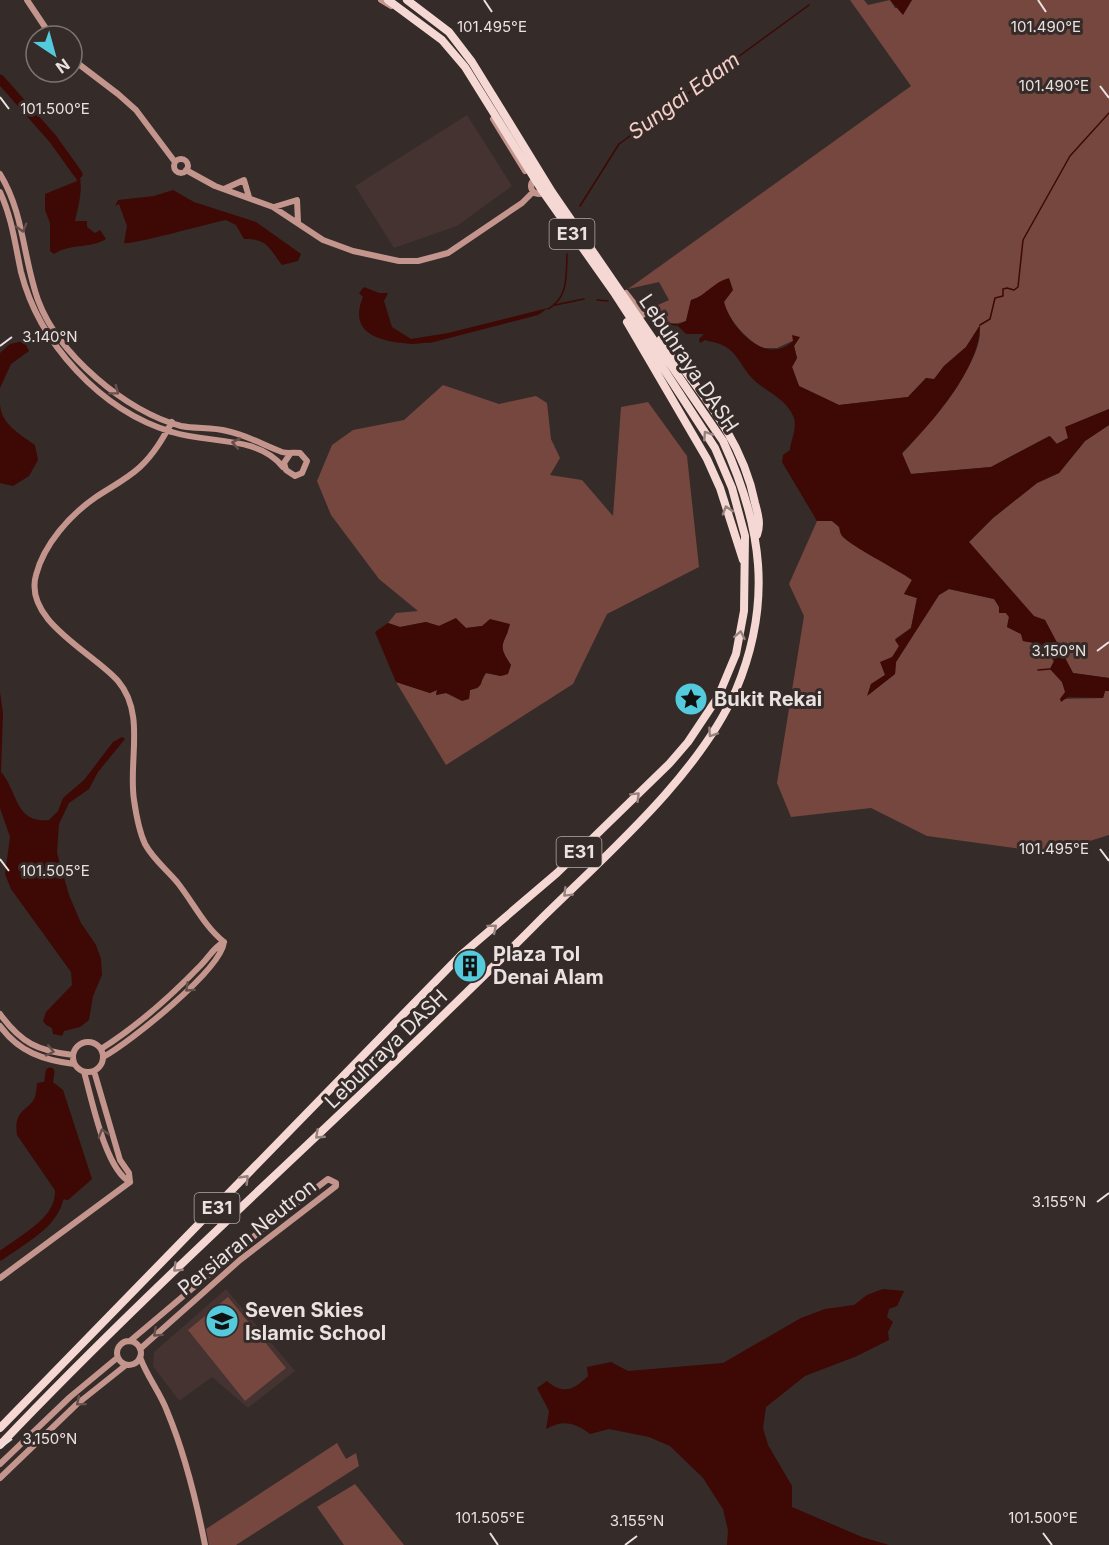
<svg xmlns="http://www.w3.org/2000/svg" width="1109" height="1545" font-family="Inter,sans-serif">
	<rect width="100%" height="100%" fill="#352b29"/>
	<path fill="#443330" d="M467 115 512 186 457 226 394 248 355 186Z
		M226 1289 295 1371 248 1408 212 1377 179 1401 153 1366 154 1352Z"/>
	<path fill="#76473f" d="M850 0H864L868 5 890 0 895 8 905 7 912 0H1109V409L1066 427 1068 438 1056 444 1049 436 991 467 911 474 902 454C923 432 988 356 979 327L966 347 944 366 934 380 926 378 908 397 839 405 799 386 792 367 797 358 794 346 799 338 777 348H761C744 336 729 321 724 302L707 291 700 298 691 300 686 321C673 326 655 324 647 310L669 300 659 282 628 289 911 86Z
		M443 385 499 404 536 396 547 403 551 439 560 458 550 475 582 480 613 516 621 407 648 402 687 456 699 567 607 614 573 684 446 765 396 682 430 693 437 690 436 695 446 693 469 698 470 690 478 688 486 673 501 676 511 665 503 654 501 644 508 632 482 626 466 628 456 619 439 626 426 622 400 627 388 623 396 613 418 611 379 579 331 515 317 481 332 445 353 430 404 420Z
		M1109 425V678L1073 673 1045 620 1034 617 969 542 993 518 1037 483 1059 473 1085 441Z
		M817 521H832L912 580 904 594 917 598 911 628 895 639 899 646 885 675 871 684 868 695 895 674 896 662 939 595 949 589 994 599 1009 617 1007 627 1021 634 1023 641 1040 644 1054 661 1050 669 1062 682 1066 692 1060 699 1103 698 1105 691H1109V835L1051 853 927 836 871 808 791 817 777 783 804 616 789 584Z
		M228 1297 286 1368 245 1401 188 1330Z
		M337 1443 346 1459 356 1453 359 1466 236 1545H209L206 1529Z
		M355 1484 404 1545H344L317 1507Z"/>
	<path fill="#3e0804" d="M890 0H912L903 15Z
		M75 162C85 183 80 199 75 221H87V227L95 233 100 230 106 239C90 249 70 243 54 254L50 251V223L45 210V194L77 181 72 165Z
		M173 190 194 202 256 222 301 254 298 261 282 265C270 250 268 238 244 239L236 225 226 220C210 223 133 245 124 243L127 226 119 204 115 206 118 200 154 196Z
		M729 278 733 290 724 302C730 327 766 367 793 341L792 335 800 337 794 346 797 358 792 367 799 386 839 405 908 397 926 378 934 379 944 366 966 347 980 325C980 369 932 423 902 453L911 474 991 467 1050 436 1057 444 1068 438 1065 427 1109 409V425L1085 441 1059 473 1037 483 993 518 969 542 1034 616 1045 620 1073 673 1109 678V691H1105L1103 698 1068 697 1061 702 1060 699 1065 692 1062 682 1050 669 1054 661 1049 655 1042 654 1040 644 1023 641 1021 634 1007 627 1009 617 1006 613H999V607L994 599 949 589 939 595 896 662 895 674 867 696 871 684 885 675 880 662 892 657 899 646 895 640 911 628 917 598 904 594 912 580C898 570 849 545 842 536 840 533 840 531 839 527L832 521H817L782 462 783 455 790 450C791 439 797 429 794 418 786 397 764 392 750 376 741 365 738 355 726 347 720 343 712 342 705 340L700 343 699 339 704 334H686L677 325 686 321 691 300C706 296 713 282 729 278Z
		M364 287 379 293H388L384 301 392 327 411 339 448 333 548 308 538 315 430 343C424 342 418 344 412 344 382 342 347 335 363 297L359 293Z
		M24 341 29 351 11 364 0 388V353L10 344Z
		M0 405C2 425 20 434 35 445L38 460 29 476 13 486 0 483Z
		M456 618 466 628 482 626 490 619 510 624C505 645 496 643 511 665L508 674 501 676 486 673C478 683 486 686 470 690L469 699 462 701 446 693 436 695 437 690 430 693 396 682 375 632 388 623 400 627 426 622 439 626Z
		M0 692 3 713 1 772C19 793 14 823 49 820L58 811 63 798 84 780 113 742 122 737 125 739 98 772 89 789 69 803 59 824 57 853 69 895 81 923 96 945 101 959 102 975 93 996 89 1020 80 1027 64 1031 62 1036 53 1034 52 1028 46 1025 43 1021 46 1012 72 985 71 972 11 889 5 874 10 837 0 808Z
		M43 1082 54 1083 63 1090 92 1179 68 1200 61 1199 17 1135C13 1109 29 1111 35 1097 36 1093 37 1087 37 1083Z
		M883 1289 904 1291 897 1306 889 1309 887 1317 893 1322 888 1332 889 1340 857 1356 805 1376 766 1407 763 1428 768 1445 792 1486V1507L862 1537 889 1545H727L728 1530 723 1509 703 1478 670 1446 649 1437 609 1429 590 1434C576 1423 563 1419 546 1429L549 1411 537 1388 547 1381C563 1395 574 1390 588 1376L587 1367 611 1362 628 1371 723 1363 801 1318 825 1309 854 1305 867 1295Z"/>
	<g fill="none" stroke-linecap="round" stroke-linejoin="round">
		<path stroke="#3e0804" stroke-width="1.5" d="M580 206 619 144 809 5
			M597 300 608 301
			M555 305 584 299
			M548 309C569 297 566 275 567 254
			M662 323 677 325
			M980 325 990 319 995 298 1003 296V289L1007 288 1014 290 1018 287 1023 240 1070 156 1109 113
			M1038 670 1050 669"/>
		<path stroke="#3e0804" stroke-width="9" d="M0 79 53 139 78 174
			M47 1094 50 1072
			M0 1256C23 1239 65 1219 59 1186"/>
		<path stroke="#c3958d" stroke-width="6" d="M27 0 51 36
			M381 0 391 6
			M72 59 118 94 136 110 175 162
			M493 119 525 171
			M174 166a7 7 0 1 1 14 0a7 7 0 1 1-14 0Z
			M186 170 215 186 273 207 323 240 353 251 399 261H418L448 253 522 203 533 192
			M0 174C24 213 23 258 38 300 58 354 126 412 181 426 196 429 212 427 227 431 247 435 263 445 282 452 288 454 294 452 300 453L307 461 302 473 295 476 286 470 284 463 290 454
			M531 186a8 8 0 1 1 16 0a8 8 0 1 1-16 0Z
			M224 189 244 180 249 197
			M0 192C12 218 15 244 21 272 39 343 101 411 172 432 209 444 257 435 283 467
			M274 207 297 200 298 222
			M626 293 643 315
			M172 422C163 438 154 454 140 467 127 479 111 487 96 497 70 515 44 544 36 575 23 621 94 653 118 681 146 714 128 761 134 800 136 814 139 831 145 844 153 859 166 869 177 882 193 902 204 926 224 942
			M0 1014C21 1043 38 1051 73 1055
			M0 1026C19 1052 43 1060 74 1064
			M73 1057a15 15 0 1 1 30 0a15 15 0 1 1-30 0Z
			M101 1049C136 1027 172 995 201 965 210 956 213 948 224 942
			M103 1057C129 1043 221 970 224 942
			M94 1071 120 1160 129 1173 130 1182
			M84 1072C92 1099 105 1169 130 1182
			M0 1278 130 1182
			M117 1353a12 12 0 1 1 24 0a12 12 0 1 1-24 0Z
			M130 1341 264 1228 328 1179 336 1183V1186L240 1260 140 1349
			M140 1357C147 1377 160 1392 167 1411 185 1454 196 1499 205 1545
			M0 1464 70 1397 117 1358
			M0 1478 77 1404 126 1365"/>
		<path stroke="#f5d8d3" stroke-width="8" d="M627 322 707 459 720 488 743 560
			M661 339C700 392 742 437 755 503 758 514 761 524 757 535
			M0 1428 461 955 557 873 669 764 688 742 718 697 736 654 744 611 745 536 732 488 715 448 615 294 541 189 465 67 442 40 388 0
			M0 1445C173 1263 363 1099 540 920 606 855 699 775 736 690 773 602 762 526 723 441L552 192 472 62 449 32 407 0"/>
	</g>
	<defs><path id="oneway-chevron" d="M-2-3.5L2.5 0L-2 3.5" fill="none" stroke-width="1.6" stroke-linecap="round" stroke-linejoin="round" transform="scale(1.5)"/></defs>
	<g stroke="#67504c">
		<use href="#oneway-chevron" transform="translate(22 228) rotate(74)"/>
		<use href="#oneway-chevron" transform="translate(115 391) rotate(37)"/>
		<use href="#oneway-chevron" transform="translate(236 443) rotate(-170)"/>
		<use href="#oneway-chevron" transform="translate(189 988) rotate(138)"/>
		<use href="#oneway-chevron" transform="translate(50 1051) rotate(12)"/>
		<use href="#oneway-chevron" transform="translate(103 1133) rotate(-107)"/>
		<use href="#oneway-chevron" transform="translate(157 1333) rotate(138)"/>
		<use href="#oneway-chevron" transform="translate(80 1402) rotate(140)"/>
	</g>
	<g stroke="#95827e">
		<use href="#oneway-chevron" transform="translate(707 435) rotate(-123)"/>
		<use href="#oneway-chevron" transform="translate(727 510) rotate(-107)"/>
		<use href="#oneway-chevron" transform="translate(740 635) rotate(-79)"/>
		<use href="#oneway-chevron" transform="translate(712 733) rotate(124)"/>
		<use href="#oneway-chevron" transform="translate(636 796) rotate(-45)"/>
		<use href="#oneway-chevron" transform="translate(567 893) rotate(135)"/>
		<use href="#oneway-chevron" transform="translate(493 928) rotate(-40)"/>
		<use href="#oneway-chevron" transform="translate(319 1135) rotate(137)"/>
		<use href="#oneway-chevron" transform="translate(245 1179) rotate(-46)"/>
		<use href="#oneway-chevron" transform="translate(177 1268) rotate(136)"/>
	</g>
	<path fill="none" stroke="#e9e2e0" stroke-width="2" d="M484 0 492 12M1038 0 1046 12M1100 86 1109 98M0 97 9 109M0 346 12 337M1097 651 1109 642M1100 849 1109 861M0 859 9 871M1097 1202 1109 1193M0 1448 12 1439M490 1533 498 1545M1043 1533 1052 1545M625 1545 637 1536"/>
	<defs>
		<g id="sight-disc" transform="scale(1.725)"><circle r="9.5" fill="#54cadd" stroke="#352b29"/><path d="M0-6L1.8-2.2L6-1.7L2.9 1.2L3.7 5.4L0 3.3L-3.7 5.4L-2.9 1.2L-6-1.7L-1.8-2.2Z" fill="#111"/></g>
		<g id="building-disc" transform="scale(1.725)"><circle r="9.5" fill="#54cadd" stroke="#352b29"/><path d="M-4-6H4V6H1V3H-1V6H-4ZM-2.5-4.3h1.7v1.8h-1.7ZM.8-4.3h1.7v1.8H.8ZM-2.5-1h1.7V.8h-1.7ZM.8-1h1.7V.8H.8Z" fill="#111"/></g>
		<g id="school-disc" transform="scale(1.725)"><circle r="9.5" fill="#54cadd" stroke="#352b29"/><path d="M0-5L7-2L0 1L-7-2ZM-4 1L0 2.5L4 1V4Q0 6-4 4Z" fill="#111"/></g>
	</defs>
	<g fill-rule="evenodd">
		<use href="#sight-disc" x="691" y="699"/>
		<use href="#building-disc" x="470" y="966"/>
		<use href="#school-disc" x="222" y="1321"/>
	</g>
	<g text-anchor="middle" stroke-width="6" stroke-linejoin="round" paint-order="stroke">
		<g fill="#352b29" stroke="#b3aba9" stroke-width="1.5">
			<rect x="549.5" y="219" width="45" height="30" rx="4.5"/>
			<rect x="556.5" y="837" width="45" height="30" rx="4.5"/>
			<rect x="194.5" y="1193" width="45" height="30" rx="4.5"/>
		</g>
		<g font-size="18" font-weight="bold" fill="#e9e2e0">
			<text x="572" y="240">E31</text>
			<text x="579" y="858">E31</text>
			<text x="217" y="1214">E31</text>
		</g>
		<g font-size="20" fill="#e9e2e0" stroke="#352b29">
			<text transform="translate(689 363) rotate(56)" y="7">Lebuhraya DASH</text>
			<text transform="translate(386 1049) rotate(-44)" y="7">Lebuhraya DASH</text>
			<text transform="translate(247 1237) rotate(-39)" y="7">Persiaran Neutron</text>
		</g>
		<g font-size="20" font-weight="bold" fill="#e9e2e0" stroke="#352b29" text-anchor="start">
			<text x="714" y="706">Bukit Rekai</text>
			<text x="493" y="961">Plaza Tol<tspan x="493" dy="23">Denai Alam</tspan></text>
			<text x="245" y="1317">Seven Skies<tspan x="245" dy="23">Islamic School</tspan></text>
		</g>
		<g font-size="21" font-style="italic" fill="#f6cfc8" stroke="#352b29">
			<text transform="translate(684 96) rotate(-36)" y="7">Sungai Edam</text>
		</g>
	</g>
	<g font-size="15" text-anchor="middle" fill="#e9e2e0" stroke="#352b29" stroke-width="6" stroke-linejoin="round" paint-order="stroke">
		<text x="492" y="32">101.495°E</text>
		<text x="1046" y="32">101.490°E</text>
		<text x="1054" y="91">101.490°E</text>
		<text x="55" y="114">101.500°E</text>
		<text x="50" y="342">3.140°N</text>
		<text x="1059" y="656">3.150°N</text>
		<text x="1054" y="854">101.495°E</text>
		<text x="55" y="876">101.505°E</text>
		<text x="1059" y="1207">3.155°N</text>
		<text x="50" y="1444">3.150°N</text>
		<text x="490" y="1523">101.505°E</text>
		<text x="1043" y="1523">101.500°E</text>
		<text x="637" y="1526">3.155°N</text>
	</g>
	<g transform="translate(54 54) rotate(144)"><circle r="28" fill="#352b29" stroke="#7d7472" stroke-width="1.5"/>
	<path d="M0-4.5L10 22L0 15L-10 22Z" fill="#54cadd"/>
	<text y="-9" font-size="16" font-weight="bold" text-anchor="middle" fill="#e9e2e0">N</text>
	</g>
</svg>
